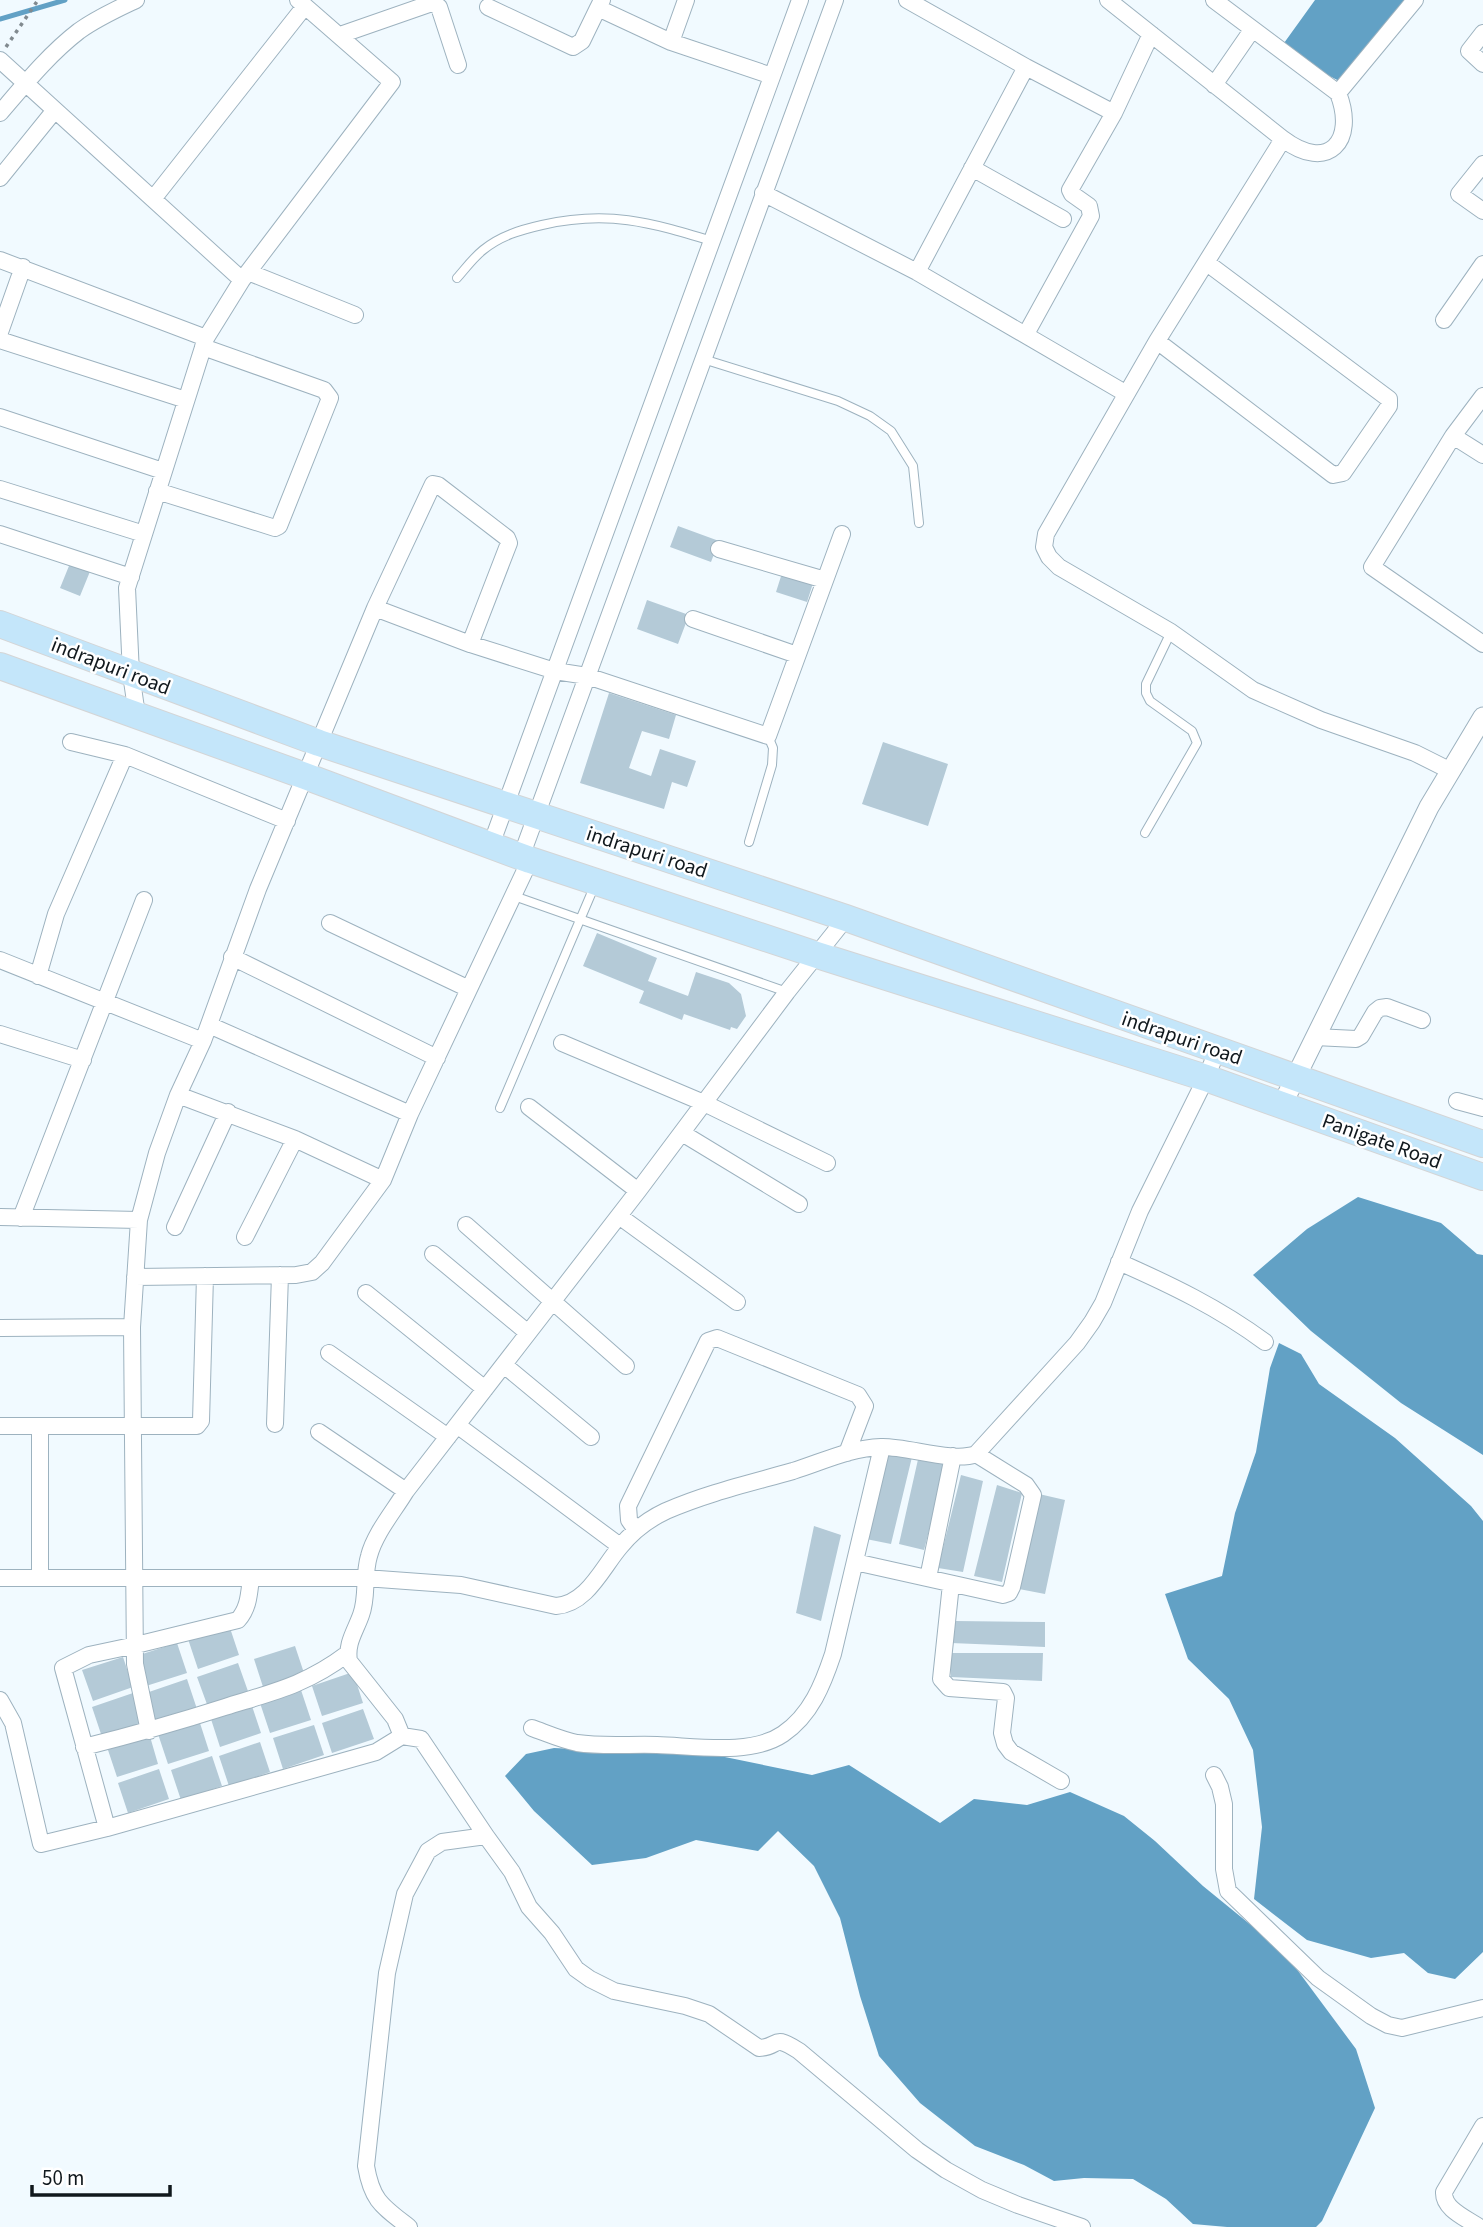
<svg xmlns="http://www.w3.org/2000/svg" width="1483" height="2227" font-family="'Source Sans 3',sans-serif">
	<rect width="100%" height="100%" fill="#f1faff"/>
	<path fill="#62a1c5" d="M1315 0H1410L1345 84 1279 50Z
		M1358 1197 1441 1223 1477 1254 1483 1255V1455L1401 1403 1311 1331 1253 1275 1307 1229Z
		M1279 1343 1301 1354 1319 1384 1395 1438 1471 1506 1483 1521V1952L1455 1979 1428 1973 1404 1953 1371 1958 1307 1940 1254 1899 1262 1827 1253 1750 1229 1699 1188 1659 1165 1594 1222 1576 1235 1513 1256 1452 1270 1368Z
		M554 1748 720 1756 812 1775 849 1765 940 1823 974 1799 1027 1805 1070 1792 1124 1816 1155 1841 1203 1886 1284 1952 1356 2049 1375 2108 1322 2221 1316 2227H1227L1193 2224 1166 2199 1133 2179 1084 2178 1054 2181 1024 2165 975 2146 920 2103 879 2056 860 1996 840 1918 814 1866 778 1831 758 1851 696 1840 646 1858 592 1865 534 1811 505 1776 526 1754Z"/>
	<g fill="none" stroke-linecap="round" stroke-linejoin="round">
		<path stroke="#62a1c5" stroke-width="5" d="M0 19 65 0"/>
	</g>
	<path fill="#b4cad7" d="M678 526 719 541 711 562 670 547Z
		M71 561 91 569 80 596 60 588Z
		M783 570 814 580 807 602 776 592Z
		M647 600 689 615 678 644 637 629Z
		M609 693 676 715 669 739 642 731 629 768 651 776 660 749 696 761 687 787 672 782 664 809 580 783Z
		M883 742 948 764 928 826 862 804Z
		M597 933 657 958 648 981 688 996 696 972 729 983 741 994 746 1016 737 1029 731 1027 730 1030 684 1014 682 1020 639 1003 644 991 583 966Z
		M887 1451 912 1457 891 1544 866 1539Z
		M919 1455 947 1460 924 1550 899 1544Z
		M961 1475 983 1481 963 1572 938 1568Z
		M997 1485 1022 1493 1002 1582 974 1576Z
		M1039 1494 1065 1500 1045 1594 1019 1589Z
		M814 1526 841 1535 821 1621 796 1613Z
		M955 1621 1045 1622V1647L951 1643Z
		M229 1625 239 1655 198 1669 188 1639Z
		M177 1643 187 1673 146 1686 136 1656Z
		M295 1646 305 1676 264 1690 254 1659Z
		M950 1653H1043L1042 1681 951 1677Z
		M123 1657 133 1687 93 1701 82 1670Z
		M238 1663 249 1694 208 1707 197 1677Z
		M353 1672 363 1703 322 1716 312 1686Z
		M187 1679 197 1709 156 1723 146 1693Z
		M301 1690 311 1720 270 1733 260 1703Z
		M133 1693 143 1724 102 1737 92 1707Z
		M251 1703 261 1733 220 1747 210 1716Z
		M363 1709 374 1739 332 1753 322 1723Z
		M199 1720 209 1751 168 1764 158 1734Z
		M314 1725 324 1755 283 1769 273 1738Z
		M149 1733 158 1764 117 1777 107 1747Z
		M260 1742 270 1772 229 1786 219 1756Z
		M212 1756 222 1786 181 1800 171 1770Z
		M159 1769 169 1799 128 1813 118 1783Z"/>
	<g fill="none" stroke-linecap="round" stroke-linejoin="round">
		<g stroke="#9db2bf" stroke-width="10">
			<path id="service" d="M457 278C465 269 473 258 483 250 500 236 520 230 542 225 608 210 649 222 712 241
				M703 359 838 401 870 416 891 431 913 466 919 523
				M1145 833 1197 743 1192 731 1150 701 1146 693V684L1171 632
				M749 842 772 765 773 748 768 736
				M514 896 787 992
				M500 1108 594 887"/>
		</g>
		<g stroke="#9db2bf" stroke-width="18">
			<path id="minor" d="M602 0 598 8 671 42 772 76
				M907 0 1026 67 1114 113 1151 34
				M1108 0 1283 139C1328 173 1357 141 1338 93
				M1214 0 1338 93 1415 0
				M488 7 573 47 582 41 598 8
				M1483 33 1469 51 1483 64
				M340 35 432 3 439 7 458 65
				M671 42 686 0
				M0 60 242 280 206 338 127 588 131 674 137 715
				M1026 67 917 272 1125 393
				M1214 85 1252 30
				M0 113C24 85 49 54 79 31 97 18 117 9 136 0
				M1483 164 1459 194 1483 211
				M972 168 1063 219
				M0 178 55 110
				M763 193 917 272
				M153 199 305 6
				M0 260 206 338
				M1207 263 1389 399V406L1343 473 1333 475 1157 341 1283 139
				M248 272 355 315
				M242 280 392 82 298 0
				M1444 320 1483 264
				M0 332 23 267
				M1026 334 1091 216 1089 206 1072 194 1070 190 1114 113
				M0 340 186 400
				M1157 341 1046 534 1044 547 1049 557 1059 567 1171 632 1253 690 1321 720 1415 753 1451 771
				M0 417 163 471
				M1453 436 1483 396
				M1483 455 1453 436 1372 567 1483 644
				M0 489 144 534
				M157 491 275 528 279 526 330 398 324 390 203 347
				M0 534 131 577
				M719 549 825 580
				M375 608 470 644 555 671 587 676 768 736 842 534
				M693 619 797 655
				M71 742 125 755 287 821
				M491 845 800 0
				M521 857 835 0
				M330 923 469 989
				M232 957 437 1058
				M0 960 203 1041
				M38 976 56 914 125 755
				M209 1025 410 1114
				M0 1034 83 1060
				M1315 1037 1356 1039 1361 1036 1375 1012 1380 1008 1387 1007 1422 1020
				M562 1043 704 1103 827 1163
				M178 1095 295 1139 383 1180
				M1457 1101 1483 1108
				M529 1107 638 1191
				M682 1133 799 1204
				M619 1216 737 1302
				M0 1217 139 1220
				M21 1218 144 900
				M466 1225 626 1366
				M175 1227 228 1112
				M245 1237 295 1139
				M433 1254 528 1333
				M1119 1262C1171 1285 1219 1308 1265 1342
				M135 1277 296 1275 312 1272 322 1263 383 1180 410 1114 530 860
				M366 1293 485 1389
				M0 1328 132 1327
				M329 1353 448 1437
				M504 1365 591 1437
				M275 1424 280 1275
				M457 1425 620 1546
				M0 1426H197L201 1421 205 1276
				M319 1432 406 1491
				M636 1530 629 1520 628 1506 708 1341 717 1338 858 1395 865 1406 847 1453
				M855 1562 1003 1595 1009 1593 1012 1587 1033 1495 1026 1485 976 1454
				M0 1578H365L461 1585 556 1606C587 1604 602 1568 620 1547 632 1532 649 1519 666 1511 707 1493 751 1483 793 1471 822 1462 850 1448 881 1447 907 1446 953 1463 976 1454L1077 1343 1092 1322 1103 1303 1140 1211 1206 1078 1217 1051
				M40 1578V1426
				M251 1578C249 1593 249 1608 238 1620L136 1645 89 1655 63 1668 107 1828 376 1752 402 1736 395 1719 349 1661C346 1643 355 1632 361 1615 368 1597 363 1576 369 1556 375 1533 394 1511 406 1491L638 1191 787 992 846 918
				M928 1578 953 1456
				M951 1584 941 1679 949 1688 1003 1692 1006 1698 1002 1733 1005 1744 1011 1752 1061 1781
				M0 1700 13 1723 41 1844 107 1828
				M532 1728C546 1733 562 1740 577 1743 603 1747 631 1744 657 1745 694 1746 751 1756 783 1734 811 1715 823 1684 833 1654L882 1447
				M149 1731 135 1664 132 1327 139 1220 157 1153 178 1095 203 1041 258 889 375 608 433 484 438 485 507 538 509 543 470 644
				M402 1736 421 1739 486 1836
				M84 1747C132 1735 178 1722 225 1707 273 1692 306 1685 347 1654
				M1214 1775 1220 1787 1224 1804V1869L1228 1891 1318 1978 1371 2016 1388 2025 1402 2028 1483 2008
				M409 2227C382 2206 372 2201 366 2166L387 1973 405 1894 428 1851 442 1842 486 1836 512 1872 529 1907 552 1933 576 1969 590 1979 614 1991 685 2006 709 2014 759 2048C781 2047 771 2033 799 2051L917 2150 946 2170 982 2190 1018 2205 1082 2227
				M1479 2227C1466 2218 1443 2209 1444 2192L1483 2126"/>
		</g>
		<g stroke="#9db2bf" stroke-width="21">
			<path id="tertiary" d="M1282 1105 1429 807 1483 717"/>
		</g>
		<g stroke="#d4d5d6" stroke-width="28">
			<path id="primary" d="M0 624 319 743 846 918 1483 1144
				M0 666 305 776 530 860 817 955 1206 1078 1483 1177"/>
		</g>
		<path stroke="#818a8f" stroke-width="3.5" stroke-dasharray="3.5 5" stroke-linecap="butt" d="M6 47 38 0"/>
		<use href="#service" stroke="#fff" stroke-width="8"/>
		<use href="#minor" stroke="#fff" stroke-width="16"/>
		<use href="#tertiary" stroke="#fff" stroke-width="19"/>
		<use href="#primary" stroke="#c4e6fa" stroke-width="26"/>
	</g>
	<g text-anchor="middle" stroke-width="5" stroke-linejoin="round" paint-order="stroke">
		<g font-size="21" fill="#10181d" stroke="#fff">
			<text transform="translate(111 666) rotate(21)" y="7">indrapuri road</text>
			<text transform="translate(647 852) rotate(18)" y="7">indrapuri road</text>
			<text transform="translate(1182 1038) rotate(19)" y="7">indrapuri road</text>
			<text transform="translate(1382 1141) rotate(20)" y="7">Panigate Road</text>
		</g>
	</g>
	<path d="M32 2185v10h138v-10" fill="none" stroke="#10181d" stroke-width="3.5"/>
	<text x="42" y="2185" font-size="21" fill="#10181d" stroke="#ffffff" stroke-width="5" paint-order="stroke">50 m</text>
</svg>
